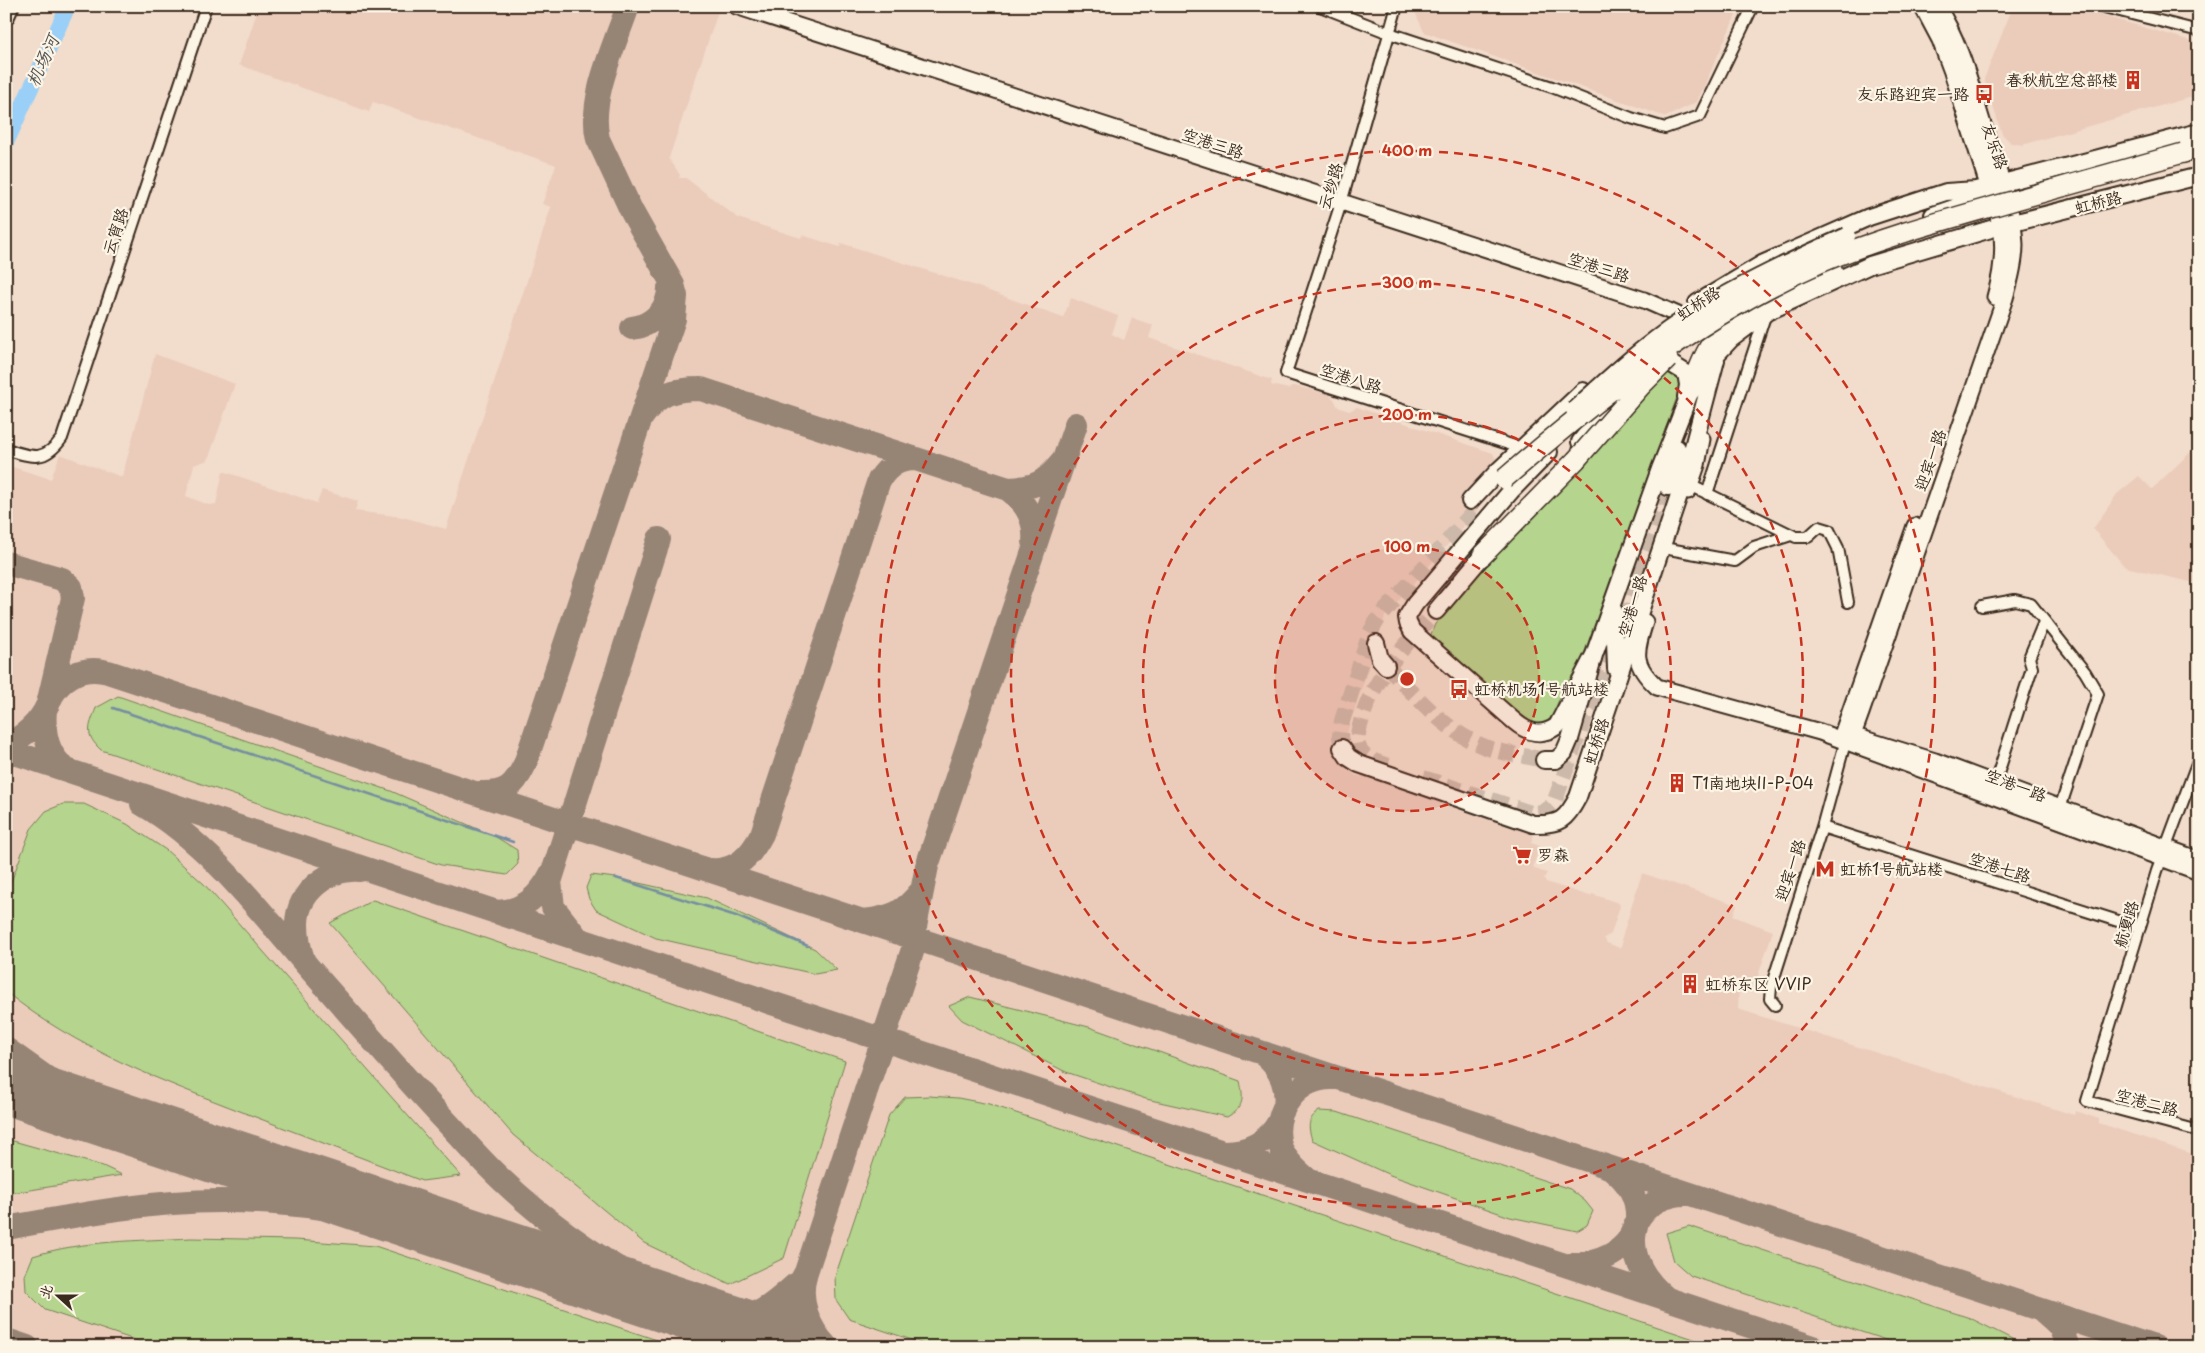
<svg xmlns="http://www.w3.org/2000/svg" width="2205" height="1353" font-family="'Playpen Sans','LXGW WenKai TC',sans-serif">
	<rect width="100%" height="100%" fill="#f2ddcc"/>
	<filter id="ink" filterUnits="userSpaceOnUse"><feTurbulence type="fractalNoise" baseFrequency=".02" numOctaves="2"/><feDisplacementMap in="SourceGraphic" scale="10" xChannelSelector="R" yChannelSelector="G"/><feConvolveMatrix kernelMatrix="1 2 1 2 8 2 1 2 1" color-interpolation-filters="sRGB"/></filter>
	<g filter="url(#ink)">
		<path fill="#ebccbb" d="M259 6H716L714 10 718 12 669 158 680 175 679 178H686L738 218 801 238 802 235 840 247 841 243 973 285 1063 318 1071 298 1118 316 1112 334 1124 340 1132 318 1153 325 1149 338 1272 380 1271 385 1289 389 1291 386H1295L1329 394 1334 399 1338 407 1349 411 1357 407 1493 453 1497 462 1469 500 1479 509 1385 616 1342 748 1354 775 1361 777 1362 775 1532 831 1531 833 1534 835 1531 843 1540 846 1533 866 1535 869 1547 873 1544 878 1546 882 1590 896 1592 894 1619 903 1620 906 1611 934 1604 938 1607 943 1620 948 1623 941 1621 940 1642 873 1737 905 1733 916 1773 931 1757 979 1739 990 1738 1009 2074 1115 2076 1111 2099 1119V1123L2199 1156V1347H6V465L51 479 60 454 122 477 155 354 235 384 208 460 194 465 186 496 209 505 216 504 223 471 317 503 322 490 358 501 355 511 403 517 446 529 551 207 542 204 556 165 373 102 369 112 239 65Z
			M1416 6H1740L1697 102 1666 117 1424 32 1415 12Z
			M2013 6H2069L2199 43V95L2022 145 2011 143 2002 134 1984 79Z
			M2199 444V584L2125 567 2093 529 2117 494 2139 476 2152 489Z"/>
		<path fill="#b5d48d" stroke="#787f56" d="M1664 368 1685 375 1581 662C1575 671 1569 680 1564 689 1554 706 1555 727 1530 726L1434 644 1431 634 1435 624Z
			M118 696 391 791 496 837 517 850 518 864 507 875 441 865 101 750C84 734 89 727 96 708Z
			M63 804H84L127 824 166 850 204 884 461 1176 422 1181C363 1158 304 1136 245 1113 162 1081 76 1049 6 992V895L31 829 46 811Z
			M591 875 616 878 707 898 815 949 837 970 815 974 656 938 596 910 589 899 586 888Z
			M373 900 845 1061 784 1258 730 1284 644 1243 513 1135 330 923Z
			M970 997 1089 1027 1240 1081C1244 1100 1244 1107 1227 1117L1146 1099 1066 1072 962 1020 949 1006Z
			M929 1096 958 1098 989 1104 1718 1347H933L849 1319 836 1300 835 1277 889 1115 905 1097Z
			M1319 1111 1337 1112 1570 1189 1585 1201 1593 1211 1587 1225 1577 1231 1510 1217 1390 1175 1312 1140C1308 1127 1307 1119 1319 1111Z
			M6 1139 103 1166 122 1175 6 1194Z
			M1689 1226 1970 1318 2022 1344V1347H1907L1691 1276 1674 1261 1666 1233Z
			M191 1238 296 1240 375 1246 678 1347H156L45 1310 26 1291 25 1275 33 1256C83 1240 139 1241 191 1238Z"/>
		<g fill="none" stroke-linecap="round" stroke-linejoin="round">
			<path stroke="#748da1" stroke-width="2.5" d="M113 708 513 842
				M616 878 736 916 808 946"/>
			<path stroke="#9acff8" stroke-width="16" d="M6 143 68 6"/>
			<path stroke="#968475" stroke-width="24" d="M632 328C652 326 669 309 669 288
				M642 417C658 393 674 389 701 389L1008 489C1026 503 1036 519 1034 542
				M1008 489C1034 488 1045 483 1062 462
				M6 563 62 579 71 587 73 598 48 704C40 722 24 738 6 744
				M48 704C58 678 81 665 108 672L2154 1347
				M45 710C43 733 47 756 67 770
				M6 750 1813 1347
				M479 793C506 794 514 787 525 764L674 319 676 296 673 285 632 212 598 139C588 99 615 45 628 6
				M142 804C209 843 259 910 309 968 353 1017 395 1067 440 1115 461 1137 481 1161 503 1181 545 1221 594 1255 644 1284 663 1294 708 1321 727 1321 755 1321 776 1302 795 1285
				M711 870C737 872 751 855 762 834L879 480C889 465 899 459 916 459
				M495 912C523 912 540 896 552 872
				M864 921C893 917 904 913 922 890
				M578 939 553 907 550 882 659 539
				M303 959C299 948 297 936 297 924 297 892 329 867 360 870
				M6 1049 54 1083 109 1112 187 1144
				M1260 1052C1278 1065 1288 1084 1285 1106
				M6 1086 17 1088
				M1225 1152C1249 1152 1267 1143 1279 1122
				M1612 1169C1628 1182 1638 1197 1637 1219 1637 1225 1634 1231 1634 1238 1633 1262 1648 1283 1666 1298
				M1306 1178C1295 1169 1284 1159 1280 1145 1271 1110 1299 1076 1335 1078
				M6 1228C77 1215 149 1201 221 1201 297 1201 370 1214 443 1229
				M1570 1265C1590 1264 1612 1259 1626 1243 1631 1237 1633 1229 1636 1223 1646 1203 1666 1194 1687 1194
				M805 1276C798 1301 809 1329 827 1347
				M2042 1311 2060 1327 2068 1347
				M6 1340 27 1347
				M773 1347 789 1303 806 1272 913 949V937L927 866 1076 424"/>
			<path stroke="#968475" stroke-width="60" d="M6 1084 798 1347"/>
			<path stroke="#cdb9a9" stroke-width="16" stroke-dasharray="16 8" stroke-linecap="butt" d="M1386 666C1413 692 1441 727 1476 743 1496 753 1522 755 1544 760
				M1342 748 1340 736 1342 721 1370 633 1378 619 1477 508
				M1388 766C1379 763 1367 760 1361 752 1355 743 1358 732 1361 722 1373 677 1406 645 1436 611
				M1423 778 1531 813C1541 813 1547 811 1554 803L1668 487"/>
			<g stroke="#3b2a1e" stroke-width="14">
				<path id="street" d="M1320 6 1389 33 1552 87 1631 118 1665 128 1700 116 1753 6
					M1397 6 1341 203 1286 373 1521 448
					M2100 6 2199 31
					M6 449C33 458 45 462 62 438L206 6
					M1690 485 1796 537H1808L1819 527 1829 530 1838 548 1848 602
					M1707 494 1765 316
					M1669 549 1735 561 1754 547 1791 535
					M1982 606 2015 600 2031 604 2085 672 2098 694 2060 808
					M2199 758 2157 871 2087 1101 2199 1131
					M1995 783 2032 668 2029 658 2044 622
					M1822 827 2140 928
					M1775 1005 1770 999 1771 987 1822 827 1845 743"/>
			</g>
			<g stroke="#3b2a1e" stroke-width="19">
				<path id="secondary" d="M736 6 1644 300 1678 315
					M1922 6 1940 40 1952 72 2001 226C2005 251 2002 273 1995 297
					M6 17 11 6
					M1688 491 1697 465 1702 439
					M1645 622C1635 653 1632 664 1657 687L1820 732 2199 872
					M1848 734 1935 761 2199 860
					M1844 739 1843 732 1915 526
					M1845 743 1853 735 1861 713 2005 298C2010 281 2015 263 2015 245 2014 210 1997 168 1986 134 1972 91 1962 44 1937 6"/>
			</g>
			<g stroke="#3b2a1e" stroke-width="20">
				<path id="primary" d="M1933 215 1980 199
					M1697 303 1762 264 1869 217 1946 192 1976 190 2199 132
					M1653 363 1668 362 1686 373 1688 385 1686 397
					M1580 442 1628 383
					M1549 452 1511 491 1415 604 1407 617 1408 623 1412 631 1514 721C1528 733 1541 737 1557 726L1594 655
					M1668 487 1677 448
					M1470 501 1498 471 1583 391
					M1436 611 1490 547
					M1614 611 1616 669
					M1376 643 1380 659 1386 666
					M1342 748 1348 757 1359 764 1533 824C1560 825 1566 820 1578 797L1685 477 1716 360
					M1544 760H1556L1564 753 1570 739 1594 655 1660 469 1691 390 1703 369 1731 339 1767 312 1870 265 2001 226 2199 176"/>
			</g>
			<g stroke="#3b2a1e" stroke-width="22">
				<path id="highway" d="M2183 153 2199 149
					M1691 390C1696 375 1702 358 1711 344 1739 305 1789 287 1832 269
					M1482 556 1576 460"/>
			</g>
			<use href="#street" stroke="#fcf5e5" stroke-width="10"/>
			<use href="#secondary" stroke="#fcf5e5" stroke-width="15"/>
			<use href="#primary" stroke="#fcf5e5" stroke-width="16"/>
			<use href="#highway" stroke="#fcf5e5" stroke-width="19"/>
			<g stroke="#3b2a1e" stroke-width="20" stroke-linecap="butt">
				<path id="primary-bridge" d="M1574 410C1608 379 1642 347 1680 322 1733 288 1790 261 1847 236"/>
			</g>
			<g stroke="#3b2a1e" stroke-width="22" stroke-linecap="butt">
				<path id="highway-bridge" d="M1576 460 1641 386 1668 359
					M1504 479C1601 395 1701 315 1820 263 1877 239 1938 222 1998 205 2060 188 2121 170 2183 153"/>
			</g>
			<use href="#primary-bridge" stroke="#fcf5e5" stroke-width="16"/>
			<use href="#highway-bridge" stroke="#fcf5e5" stroke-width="19"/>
		</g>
	</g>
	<circle cx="1407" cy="679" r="132" fill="#c8321e" fill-opacity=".12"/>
	<g fill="none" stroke="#c8321e" stroke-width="2.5" stroke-dasharray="9 6">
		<circle cx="1407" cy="679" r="132"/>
		<circle cx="1407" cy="679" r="264"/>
		<circle cx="1407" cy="679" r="396"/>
		<circle cx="1407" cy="679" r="528"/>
	</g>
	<defs>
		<g id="building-bare" transform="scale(1.5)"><path d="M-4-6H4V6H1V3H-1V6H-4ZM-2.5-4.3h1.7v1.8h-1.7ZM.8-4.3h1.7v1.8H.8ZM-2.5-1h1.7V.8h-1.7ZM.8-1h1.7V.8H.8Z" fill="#c8321e" stroke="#fcf5e5" stroke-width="2.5" paint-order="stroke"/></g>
		<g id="bus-bare" transform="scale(1.5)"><path d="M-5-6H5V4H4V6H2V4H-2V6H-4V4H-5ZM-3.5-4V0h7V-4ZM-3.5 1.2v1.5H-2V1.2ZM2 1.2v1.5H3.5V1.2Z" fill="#c8321e" stroke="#fcf5e5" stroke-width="2.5" paint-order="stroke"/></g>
		<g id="supermarket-bare" transform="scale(1.5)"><path d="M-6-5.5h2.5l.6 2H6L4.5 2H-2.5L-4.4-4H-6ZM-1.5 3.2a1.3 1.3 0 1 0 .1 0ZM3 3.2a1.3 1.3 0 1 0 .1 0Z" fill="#c8321e" stroke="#fcf5e5" stroke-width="2.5" paint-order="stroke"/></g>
		<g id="metro-bare" transform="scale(1.5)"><path d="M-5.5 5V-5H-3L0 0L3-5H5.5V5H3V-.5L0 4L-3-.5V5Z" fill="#c8321e" stroke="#fcf5e5" stroke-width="2.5" paint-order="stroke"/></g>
	</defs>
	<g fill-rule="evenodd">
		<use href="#building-bare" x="2133" y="80"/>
		<use href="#bus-bare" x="1984" y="94"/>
		<use href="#bus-bare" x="1459" y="689"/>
		<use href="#building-bare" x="1677" y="783"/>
		<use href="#supermarket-bare" x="1522" y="855"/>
		<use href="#metro-bare" x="1825" y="869"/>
		<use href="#building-bare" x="1690" y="984"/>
	</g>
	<g text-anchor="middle" stroke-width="4.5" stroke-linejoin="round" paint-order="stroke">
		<g font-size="16" fill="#3b2a1e" stroke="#fcf5e5" text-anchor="start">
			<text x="2118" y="86" text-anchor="end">春秋航空总部楼</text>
			<text x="1969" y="100" text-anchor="end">友乐路迎宾一路</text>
			<text x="1474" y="695">虹桥机场1号航站楼</text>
			<text x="1692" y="789">T1南地块II-P-04</text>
			<text x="1537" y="861">罗森</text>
			<text x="1840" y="875">虹桥1号航站楼</text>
			<text x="1705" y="990">虹桥东区 VVIP</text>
		</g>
		<g font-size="16" fill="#3b2a1e" stroke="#fcf5e5">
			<text transform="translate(1213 143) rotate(18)" y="6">空港三路</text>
			<text transform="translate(1995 146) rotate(71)" y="6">友乐路</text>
			<text transform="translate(1330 186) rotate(-73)" y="6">云纱路</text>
			<text transform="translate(2098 202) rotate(-14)" y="6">虹桥路</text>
			<text transform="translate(115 231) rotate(-72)" y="6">云宵路</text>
			<text transform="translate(1599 267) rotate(18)" y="6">空港三路</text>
			<text transform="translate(1698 303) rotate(-33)" y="6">虹桥路</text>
			<text transform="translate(1351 378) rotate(18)" y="6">空港八路</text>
			<text transform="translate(1930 460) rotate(-71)" y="6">迎宾一路</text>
			<text transform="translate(1632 606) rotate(-73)" y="6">空港一路</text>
			<text transform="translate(1596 741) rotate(-72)" y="6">虹桥路</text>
			<text transform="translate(2016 785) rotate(21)" y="6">空港一路</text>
			<text transform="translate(2000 867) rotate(18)" y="6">空港七路</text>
			<text transform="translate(1790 870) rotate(-72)" y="6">迎宾一路</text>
			<text transform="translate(2126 924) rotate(-73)" y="6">航夏路</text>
			<text transform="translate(2147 1102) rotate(15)" y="6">空港二路</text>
		</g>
		<g font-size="18" font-style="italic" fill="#535354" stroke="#fcf5e5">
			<text transform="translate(43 61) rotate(-66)" y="6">机场河</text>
		</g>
	</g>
	<circle cx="1407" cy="679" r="8" fill="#c8321e" stroke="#fcf5e5" stroke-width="2.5"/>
	<g font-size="15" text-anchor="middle" font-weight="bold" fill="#c8321e" stroke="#fcf5e5" stroke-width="4.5" stroke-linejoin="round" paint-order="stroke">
		<text x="1407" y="156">400 m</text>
		<text x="1407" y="288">300 m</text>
		<text x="1407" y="420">200 m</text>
		<text x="1407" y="552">100 m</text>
	</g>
	<rect width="2205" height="1353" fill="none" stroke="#fcf5e5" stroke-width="25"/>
	<rect x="12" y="12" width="2180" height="1328" fill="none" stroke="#3b2a1e" stroke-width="2" filter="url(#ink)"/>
	<g transform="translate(58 1296) rotate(291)" stroke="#fcf5e5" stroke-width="4" paint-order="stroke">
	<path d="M0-4L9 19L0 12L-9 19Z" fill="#3b2a1e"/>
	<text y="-8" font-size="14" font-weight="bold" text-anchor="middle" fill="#3b2a1e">北</text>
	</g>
</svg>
